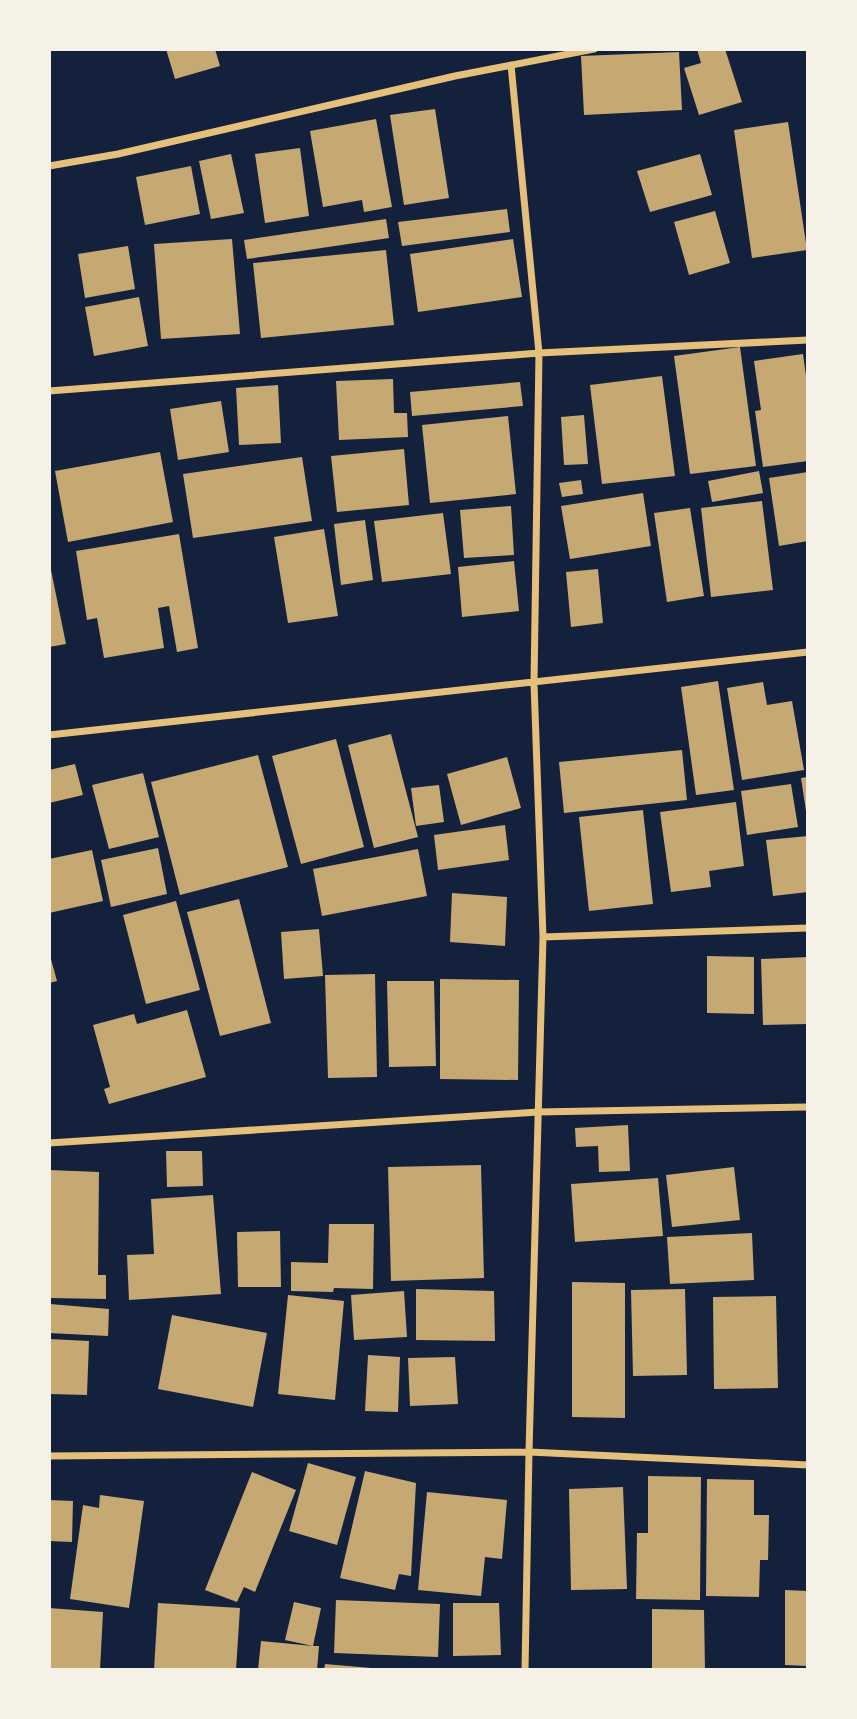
<svg xmlns="http://www.w3.org/2000/svg" width="857" height="1719" font-family="'PT Serif',serif">
	<rect width="100%" height="100%" fill="#14213d"/>
	<path fill="#c6a872" d="M166 49H215L220 66 175 79Z
		M697 49H725L742 102 699 115 684 68 701 63Z
		M679 52 682 110 584 115 581 56Z
		M435 109 449 198 404 205 390 115Z
		M376 119 392 207 364 212 362 200 323 207 310 131Z
		M788 122 807 250 752 258 734 130Z
		M300 148 309 216 265 223 255 154Z
		M231 154 244 213 211 219 199 161Z
		M700 154 712 195 650 212 637 171Z
		M191 166 200 214 145 225 136 177Z
		M507 209 510 232 402 246 398 222Z
		M715 211 730 263 689 275 674 222Z
		M386 219 389 238 247 259 244 240Z
		M232 239 240 334 161 339 154 244Z
		M513 239 522 297 418 312 410 254Z
		M128 246 135 289 85 298 78 254Z
		M386 250 394 325 261 338 253 263Z
		M139 297 148 346 94 356 85 307Z
		M740 347 756 466 690 474 674 356Z
		M803 354 808 390V461L763 467 755 411 761 410 754 361Z
		M662 376 675 476 602 484 590 385Z
		M393 379 394 413H407L408 437 339 440 336 381Z
		M520 382 523 406 412 416 410 392Z
		M278 385 281 443 239 445 236 388Z
		M221 401 229 452 178 460 170 409Z
		M584 415 588 464 564 465 561 417Z
		M508 416 516 494 430 503 422 425Z
		M404 449 409 505 337 512 331 456Z
		M160 452 173 522 68 542 55 471Z
		M302 457 312 521 193 538 183 474Z
		M759 471 763 493 712 502 708 481Z
		M808 472V541L779 546 769 478Z
		M581 480 583 494 562 497 559 483Z
		M643 493 651 546 570 559 561 506Z
		M762 501 773 590 711 597 701 508Z
		M511 506 514 555 464 558 460 510Z
		M690 508 704 596 667 602 654 513Z
		M443 513 451 574 382 582 374 521Z
		M365 520 373 580 341 585 334 524Z
		M324 529 338 616 288 623 274 537Z
		M179 534 198 648 177 652 169 606 158 608 164 648 104 658 97 618 87 620 76 551Z
		M514 561 519 611 462 617 458 567Z
		M49 565H50L66 644 49 647Z
		M598 569 603 623 571 627 566 572Z
		M718 681 734 790 696 795 681 687Z
		M763 682 767 705 792 701 804 770 742 780 727 688Z
		M391 734 418 837 374 848 348 745Z
		M336 739 364 847 301 864 272 756Z
		M682 750 687 800 564 813 559 762Z
		M258 755 288 867 180 895 151 782Z
		M507 757 521 808 461 825 447 774Z
		M75 764 83 795 49 803V770Z
		M143 773 159 837 109 849 92 785Z
		M808 777V810L806 811 801 778Z
		M791 784 798 827 747 835 741 791Z
		M439 785 444 822 416 826 411 788Z
		M736 802 744 866 709 871 711 887 671 892 660 812Z
		M643 810 653 904 589 911 579 817Z
		M505 825 509 860 438 870 434 835Z
		M808 836V892L773 896 766 840Z
		M158 848 167 894 111 907 101 860Z
		M418 849 427 896 322 916 313 869Z
		M92 850 103 901 49 913V859Z
		M452 893 507 897 505 946 450 942Z
		M239 899 271 1023 220 1036 187 912Z
		M176 901 200 990 146 1004 123 915Z
		M319 929 323 976 284 979 281 932Z
		M49 952 57 981 49 983Z
		M707 956 754 957V1014L707 1013Z
		M808 957V1024L763 1025 761 959Z
		M375 974 377 1077 328 1078 325 975Z
		M440 979 519 980 518 1080 440 1079Z
		M387 981H434L436 1066 389 1067Z
		M187 1010 206 1077 109 1104 104 1089 110 1087 93 1025 134 1014 137 1024Z
		M628 1125 630 1171 599 1172 598 1146 576 1147 575 1128Z
		M166 1151H202L203 1186 167 1187Z
		M481 1165 484 1278 391 1281 388 1167Z
		M734 1167 740 1220 672 1227 666 1175Z
		M49 1170 99 1172 98 1275H106V1299L49 1298Z
		M658 1178 663 1236 575 1242 571 1184Z
		M213 1195 221 1294 129 1300 127 1255 154 1254 151 1199Z
		M329 1224H374L373 1289 334 1288 333 1292 291 1291V1262L328 1263Z
		M280 1231 281 1287H238L237 1232Z
		M752 1233 754 1280 670 1284 667 1237Z
		M572 1282 625 1283V1418L572 1417Z
		M416 1289 494 1291 495 1341 416 1340Z
		M685 1289 687 1375 633 1376 631 1290Z
		M404 1291 407 1337 354 1340 351 1295Z
		M288 1295 344 1301 335 1400 278 1394Z
		M776 1296 778 1388 714 1389 713 1297Z
		M50 1304 109 1309 108 1336 49 1333Z
		M172 1315 267 1333 253 1407 158 1389Z
		M49 1339 89 1341 87 1395 49 1394Z
		M368 1355 400 1357 398 1412 365 1411Z
		M455 1357 458 1404 410 1406 408 1358Z
		M308 1463 356 1477 337 1545 289 1531Z
		M365 1471 416 1483 411 1576 399 1574 395 1590 340 1578Z
		M252 1472 296 1490 255 1592 244 1587 237 1602 205 1590Z
		M648 1476 701 1477 700 1600 636 1599 637 1533H648Z
		M707 1479 754 1480V1515H769L768 1560H760L759 1597 706 1596Z
		M623 1487 627 1589 571 1590 569 1489Z
		M427 1492 507 1500 502 1559 485 1557 481 1596 418 1590Z
		M100 1495 144 1501 129 1608 70 1599 83 1505 99 1508Z
		M49 1500 73 1501 72 1542 49 1541Z
		M785 1590 808 1591V1666L785 1665Z
		M336 1600 440 1604 438 1657 334 1653Z
		M294 1602 321 1608 313 1646H319L317 1670H258L261 1641 313 1646 285 1640Z
		M158 1603 240 1608 236 1670H154Z
		M453 1603H499L501 1655 453 1656Z
		M49 1608 103 1612 100 1670H49Z
		M652 1609 704 1610 705 1670H652Z
		M325 1664 371 1668V1670H324Z"/>
	<g fill="none" stroke-linecap="round" stroke-linejoin="round">
		<path stroke="#e5c07b" stroke-width="7" d="M511 65 539 353 534 683 543 937 529 1452 525 1670
			M49 166 118 154 455 76 594 49
			M49 391 539 353 808 340
			M49 735 808 652
			M543 937 808 928
			M49 1143 538 1112 808 1107
			M49 1456 529 1452 808 1465"/>
	</g>
	<rect width="857" height="1719" fill="none" stroke="#f6f1e7" stroke-width="102"/>
</svg>
